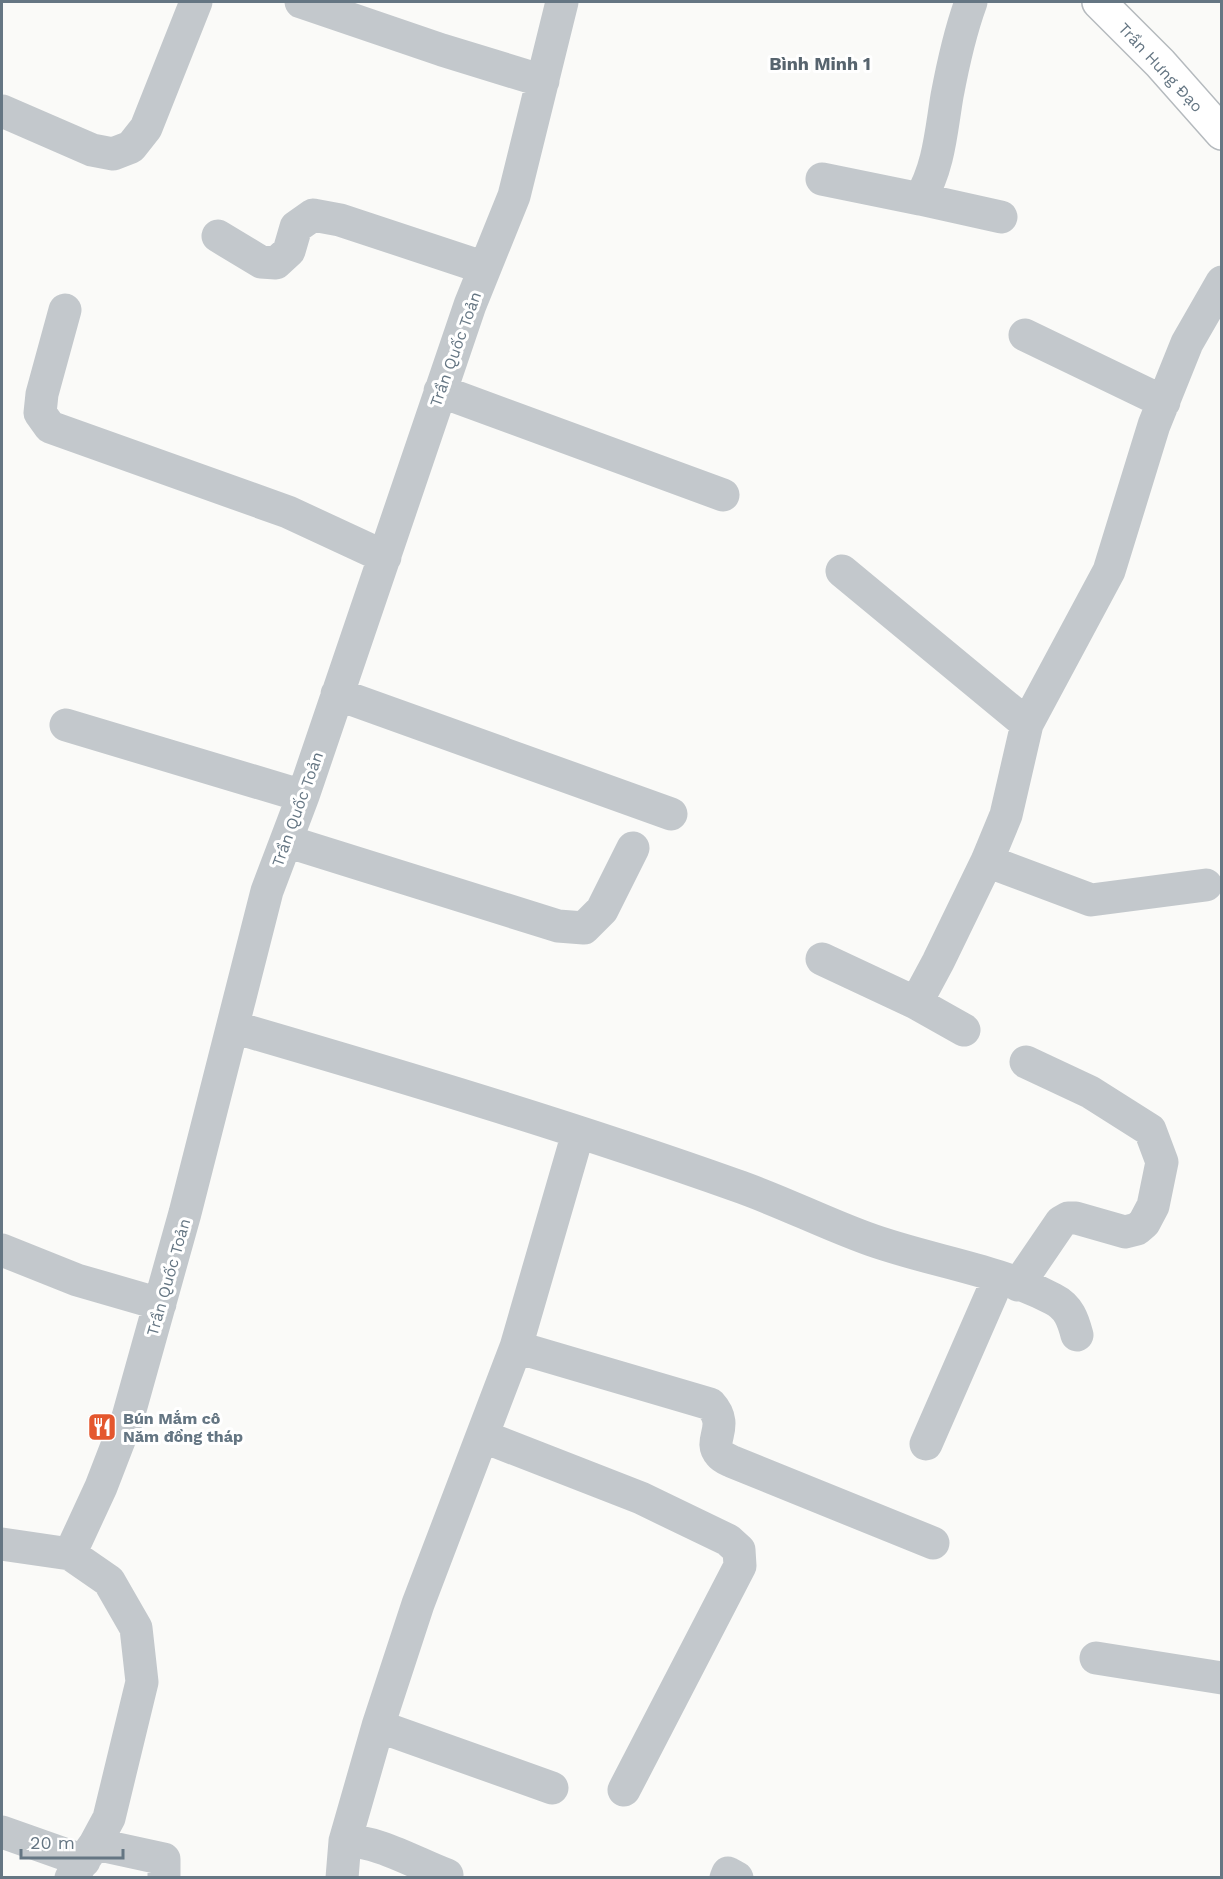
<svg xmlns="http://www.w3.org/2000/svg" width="1223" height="1879" font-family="'Work Sans',sans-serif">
	<rect width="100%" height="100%" fill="#fafaf8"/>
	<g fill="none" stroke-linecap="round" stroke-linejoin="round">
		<g stroke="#b5babe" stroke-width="36">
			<path id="major" d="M1099 2 1160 63 1222 133"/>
		</g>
		<path stroke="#c3c8cc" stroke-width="33" d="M301 2 442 50 543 81
			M2 111 92 150 113 154 131 147 146 128 196 2
			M822 179 920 199C939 167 941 132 947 96 953 64 960 32 971 2
			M920 199 1001 217
			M218 236 261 262 276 263 289 251 296 227 313 215 340 220 485 268
			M65 310 42 394 40 413 50 427 288 512 385 557
			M1025 335 1164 402
			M440 391 723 495
			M842 571 1027 724
			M337 694 671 814
			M66 725 303 796
			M286 841 558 926 584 928 602 910 633 848
			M987 861 1091 900 1206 885
			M822 959 916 1003 938 962 987 861 1006 815 1027 724 1109 571 1154 425 1187 343 1222 282
			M916 1003 964 1030
			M233 1027C401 1076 569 1126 735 1185 779 1200 822 1222 866 1238 928 1261 994 1268 1053 1299 1069 1307 1073 1320 1077 1335
			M2 1250 77 1280 160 1304
			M1018 1285 1061 1222 1068 1218H1076L1125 1232 1137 1229 1144 1223 1153 1206 1162 1162 1150 1130 1090 1092 1026 1062
			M516 1347 710 1404C731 1427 707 1440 720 1454 723 1458 729 1460 733 1462L933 1543
			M482 1436 641 1498 728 1540 739 1550 740 1566 624 1790
			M926 1444 999 1277
			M2 1544 70 1554 109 1581 136 1628 142 1682 109 1818 95 1844 71 1878
			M70 1554 101 1487 128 1417 185 1213 267 891 303 796 470 305 514 196 562 2
			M1096 1658 1222 1678
			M378 1726 552 1788
			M2 1832 84 1861
			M95 1844 164 1859V1878
			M447 1875C417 1864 377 1840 345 1841L378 1726 418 1604 516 1347 578 1133
			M342 1878 345 1841
			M726 1878 728 1873 737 1878"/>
		<use href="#major" stroke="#fff" stroke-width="33"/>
	</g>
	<defs>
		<g id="restaurant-square" transform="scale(1.5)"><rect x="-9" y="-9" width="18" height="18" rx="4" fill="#e4572e" stroke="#fff"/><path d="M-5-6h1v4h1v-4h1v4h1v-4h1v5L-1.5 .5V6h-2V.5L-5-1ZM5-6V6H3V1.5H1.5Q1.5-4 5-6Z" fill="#fff"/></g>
	</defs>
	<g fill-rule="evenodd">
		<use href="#restaurant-square" x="102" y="1427"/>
	</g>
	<g text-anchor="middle" stroke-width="6" stroke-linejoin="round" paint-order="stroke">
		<g font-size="16" fill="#657683" stroke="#fff">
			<text transform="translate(1161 67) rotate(47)" y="6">Trần Hưng Đạo</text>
			<text transform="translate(455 349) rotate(-70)" y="6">Trần Quốc Toản</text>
			<text transform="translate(297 809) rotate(-70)" y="6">Trần Quốc Toản</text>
			<text transform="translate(168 1277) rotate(-74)" y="6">Trần Quốc Toản</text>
		</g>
		<g font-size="16" font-weight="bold" fill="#657683" stroke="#fff" text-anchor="start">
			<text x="123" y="1424">Bún Mắm cô<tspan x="123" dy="18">Năm đồng tháp</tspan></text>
		</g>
		<g font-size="18" font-weight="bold" fill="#57646e" stroke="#fff">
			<text x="820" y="70">Bình Minh 1</text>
		</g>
	</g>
	<rect width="1223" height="1879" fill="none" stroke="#657683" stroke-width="6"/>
	<path d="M21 1849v9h102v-9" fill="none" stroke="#657683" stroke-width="3"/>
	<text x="30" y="1849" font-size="18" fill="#657683" stroke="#ffffff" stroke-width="4.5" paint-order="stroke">20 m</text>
</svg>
